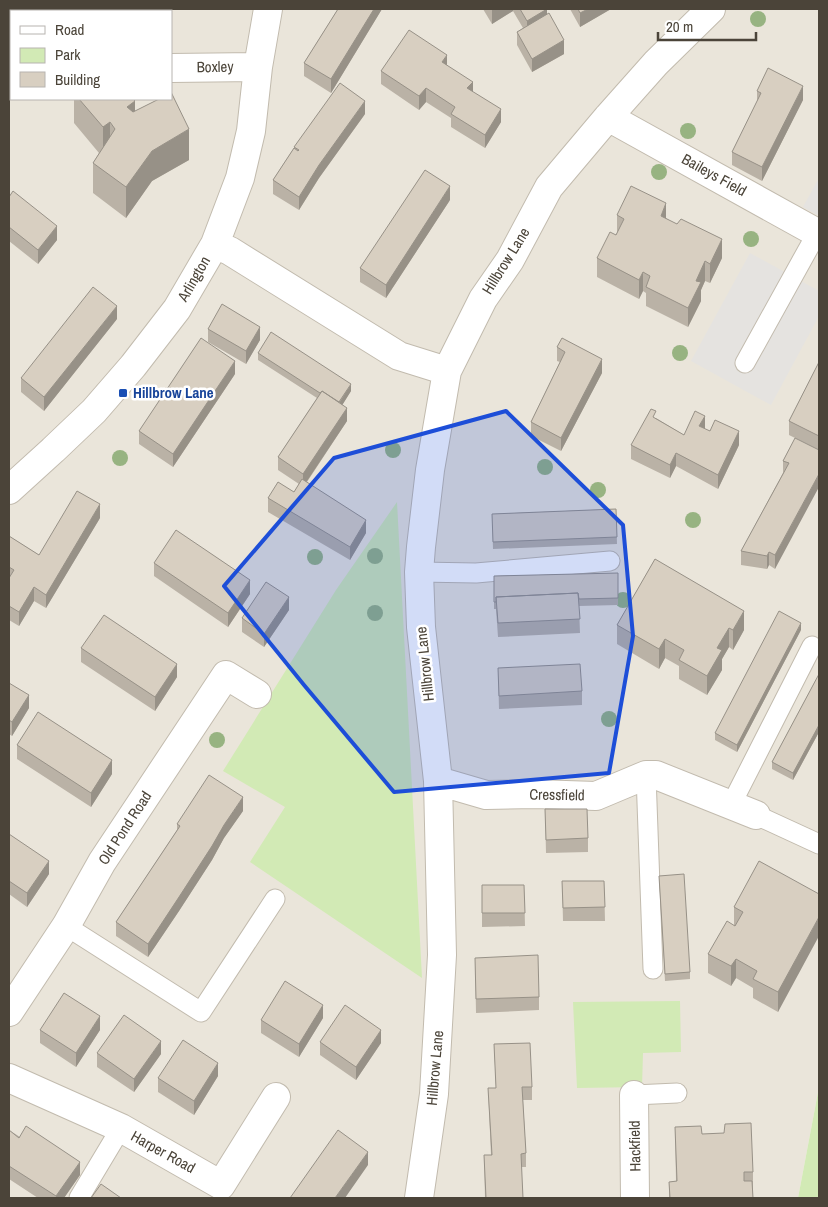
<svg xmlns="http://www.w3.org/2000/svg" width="828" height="1207" font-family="'Archivo Narrow',sans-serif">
	<rect width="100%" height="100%" fill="#f6f3ec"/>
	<path fill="#eae5da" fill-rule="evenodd" d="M9 9H819V1087L798 1198H9ZM11 11H171V99H11Z"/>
	<path fill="#d2eab5" d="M397 502 422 978 250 862 285 807 223 771 336 590Z
		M680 1001 681 1052 643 1053 642 1087 577 1088 573 1002Z
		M819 1087V1198H798Z"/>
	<path fill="#e5e3e0" d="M819 178V216L803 207Z
		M750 253 819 291V316L771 405 691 361Z"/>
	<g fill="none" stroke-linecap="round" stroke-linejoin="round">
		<g stroke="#c2bbae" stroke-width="21">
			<path id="service" d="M745 363 817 233
				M419 572 476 573 610 561
				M646 775 653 969
				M731 805 812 646
				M756 815 819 844
				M66 926 201 1012 275 899
				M634 1095 677 1093
				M79 1198 121 1128"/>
		</g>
		<g stroke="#c2bbae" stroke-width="30">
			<path id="minor" d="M9 16 11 26
				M171 68 258 67
				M9 82 11 81
				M608 117 819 234
				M215 244 230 251 399 356 447 371
				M9 490 53 450 94 411 133 366 177 309 215 244 240 178 251 131 258 67 268 9
				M438 781 486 795 535 794 596 796 646 775H656L756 815
				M9 1012 66 926 102 862 226 675 257 694
				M9 1078 121 1128 221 1185 276 1097
				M634 1095 635 1198
				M419 1198 434 1094 442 955 438 781 421 627 419 572 421 547 430 470 447 371 483 299 510 260 549 187 608 117 656 63 711 9"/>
		</g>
		<use href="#service" stroke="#fff" stroke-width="19"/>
		<use href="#minor" stroke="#fff" stroke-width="28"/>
	</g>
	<g fill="#97b381">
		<circle cx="758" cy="19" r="8"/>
		<circle cx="688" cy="131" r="8"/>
		<circle cx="659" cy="172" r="8"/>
		<circle cx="751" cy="239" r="8"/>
		<circle cx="680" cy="353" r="8"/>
		<circle cx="393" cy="450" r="8"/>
		<circle cx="120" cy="458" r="8"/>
		<circle cx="545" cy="467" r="8"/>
		<circle cx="598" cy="490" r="8"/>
		<circle cx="693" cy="520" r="8"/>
		<circle cx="375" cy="556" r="8"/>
		<circle cx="315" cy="557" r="8"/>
		<circle cx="623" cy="600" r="8"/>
		<circle cx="375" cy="613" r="8"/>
		<circle cx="609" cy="719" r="8"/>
		<circle cx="217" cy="740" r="8"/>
	</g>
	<path fill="#bab2a6" d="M39 9H153V10L39 11Z
		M338 9H382L331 93 304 76V63Z
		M483 9H547V14L564 54 532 72 517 45V32L523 28 513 11 492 24Z
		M570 9H611L580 27Z
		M447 65 473 92 501 122 485 148 451 127V118L426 102 419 110 381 84V71Z
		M757 91 803 100 762 181 732 165V152L757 103Z
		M74 99H133L135 111 189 160 152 181 126 218 93 193V163L99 153 74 123Z
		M365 114 319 178 299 210 273 194V180L294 148V147Z
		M9 197 57 240 38 264 9 241Z
		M450 200 386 298 360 282V268Z
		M617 215 666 218 722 258 710 283 705 281 701 290V301L688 327 646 306V293L643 291 639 299 597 277V258L617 233Z
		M117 319 44 411 21 392V378Z
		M208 329 260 340 246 364 208 342Z
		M557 347 602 373 561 451 531 436V422L560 362 557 361Z
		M258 353 351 391 342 405 347 421 307 482 366 533 350 560 268 512V498L294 492 299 484 278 470V457L317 398 258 360Z
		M819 362V450L789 435V421Z
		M235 374 173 467 139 444V431Z
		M656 418 684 435 705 429 739 445 718 489 676 466 670 478 631 459V445Z
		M795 438 775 569 769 565 767 569 741 565V551L783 473V461Z
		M616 509 617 544 493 549 492 514Z
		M100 518 46 608 34 601 19 626 9 620V536L39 555Z
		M655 559 744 630 733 650 729 647 722 659V670L707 695 679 679V666L665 658 659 669 617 644V625Z
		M154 563 250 594 228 627 154 576Z
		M618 573V605L579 606 580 633 498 637 496 609H494V576Z
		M289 610 264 647 242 632V618Z
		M801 630 737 752 715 740V733Z
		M81 648 177 677 155 711 81 662Z
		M498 668 582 691V705L499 709Z
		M819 674V732L793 780 772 769V762Z
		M9 683 29 708 12 736 9 734Z
		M17 745 112 774 91 807 17 759Z
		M545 809 588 838V852L546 853Z
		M243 811 224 838 212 860 179 911 148 957 116 936V922L177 830V824Z
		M9 834 49 874 27 907 9 894Z
		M659 876 690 972V979L665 981Z
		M562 881H604L605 921H563Z
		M482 885H524L525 926 482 927Z
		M819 894 778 1012 753 998V988L736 978 731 986 708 973V954L734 925V907Z
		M475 958 539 997V1010L476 1013Z
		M323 1018 299 1057 261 1033V1020Z
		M40 1030H100L76 1067 40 1043Z
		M320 1042 381 1043 356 1080 320 1055Z
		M494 1044 532 1087V1100H523L526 1153V1167H521L523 1198H485L484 1155H491L488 1088H496Z
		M97 1053 161 1054 134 1092 97 1067Z
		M218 1076 194 1115 158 1092V1078Z
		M675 1127 702 1134 753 1172V1198H669V1182L676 1181Z
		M9 1130 80 1175 64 1198H38L9 1179Z"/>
	<path fill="#979187" d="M374 9H382L331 93V79Z
		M494 9H513V11L492 24V10Z
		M547 9V23L527 35V21Z
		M588 9H611L580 27V13Z
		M564 40V54L532 72V59Z
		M447 55V68L442 62Z
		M473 82V96L467 88Z
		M803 86V100L762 181V167Z
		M426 88V102L419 110V96Z
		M135 101V131L127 107Z
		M365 101V114L319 178 299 210V197L319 165Z
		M501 109V122L485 148V135Z
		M110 122V153L103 158V127Z
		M189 129V160L152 181 126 218V187L152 151Z
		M450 186V200L386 298V285Z
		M666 203V223L661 216Z
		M57 226V240L38 264V250Z
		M722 239V258L710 283V264Z
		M705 261V281L701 290V301L688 327V308L696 281Z
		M643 272V291L639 299V280Z
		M117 306V319L44 411V397Z
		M260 327V340L246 364V351Z
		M602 359V373L561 451V438Z
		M235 361V374L173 467V454Z
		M351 384V391L338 412V405Z
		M347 408V421L303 487V474Z
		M705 416V429L699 426Z
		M739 431V445L718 489V475Z
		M676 453V466L670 478V465Z
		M819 474V487L775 569V555Z
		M100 504V518L46 608V595Z
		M366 520V533L350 560V547Z
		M769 552V565L767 569V556Z
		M250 580V594L228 627V613Z
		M34 587V601L19 626V612Z
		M289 597V610L264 647V634Z
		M744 611V630L733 650V630Z
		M801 623V630L737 752V745Z
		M729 628V647L722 659V670L707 695V676L717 648Z
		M665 639V658L659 669V649Z
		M177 664V677L155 711V697Z
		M29 695V708L12 736V722Z
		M819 725V732L793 780V773Z
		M112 760V774L91 807V793Z
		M243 797V811L224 838 212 860 179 911 148 957V944L224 825Z
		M49 861V874L27 907V893Z
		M819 917V936L778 1012V992Z
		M736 959V978L731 986V966Z
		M323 1005V1018L299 1057V1044Z
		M100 1016V1030L76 1067V1053Z
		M381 1030V1043L356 1080V1067Z
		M161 1041V1054L134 1092V1079Z
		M218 1063V1076L194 1115V1101Z
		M368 1152V1165L345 1198H335Z
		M80 1162V1175L64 1198H56V1196Z"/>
	<path fill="#d8cfc1" stroke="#979187" d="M338 9H374L331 79 304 63Z
		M520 9H547L527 21Z
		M578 9H588L580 13Z
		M549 13 564 40 532 59 517 32Z
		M409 30 447 55 442 62 473 82 467 88 501 109 485 135 451 114 455 107 426 88 419 96 381 71Z
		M768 68 803 86 762 167 732 152 761 93 757 91Z
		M340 83 365 101 319 165 299 197 273 180 294 148 298 151 299 150 294 147Z
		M171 92 189 129 152 151 126 187 93 163 115 129 110 122 103 127 79 99H133L135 101 127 107 133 112 159 99H171Z
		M425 170 450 186 386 285 360 268Z
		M631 186 666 203 661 216 677 224 681 219 722 239 710 264 705 261 696 281 701 282 688 308 646 287 650 276 643 272 639 280 597 258 610 232 616 235 624 219 617 215Z
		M13 191 57 226 38 250 9 227V197Z
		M93 287 117 306 44 397 21 378Z
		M222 304 260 327 246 351 208 329Z
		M271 332 351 384 339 402 322 391 320 393 258 353Z
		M201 338 235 361 173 454 139 431Z
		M562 338 602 359 561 438 531 422 565 352 557 347Z
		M819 362V436L789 421Z
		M322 391 347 408 303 474 278 457Z
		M651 409 656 411 653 417 684 435 695 411 705 416 699 426 710 431 715 420 739 431 718 475 676 453 670 465 631 445Z
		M795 438 819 450V474L775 555 769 552 767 556 741 551 789 463 783 461Z
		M302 479 366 520 350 547 268 498 278 482 294 492Z
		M77 491 100 504 46 595 34 587 19 612 9 606V578L14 570 9 567V536L39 555Z
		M616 509 617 537 493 542 492 514Z
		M176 530 250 580 228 613 154 563Z
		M655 559 744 611 733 630 729 628 717 648 722 650 707 676 679 660 684 650 665 639 659 649 617 625Z
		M618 573V598L579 599 578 593 496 597V602H494V576Z
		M266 582 289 597 264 634 242 618Z
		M578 593 580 619 498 623 496 597Z
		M779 611 801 623 737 745 715 733Z
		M104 615 177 664 155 697 81 648Z
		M580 664 582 691 499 696 498 668Z
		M819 674V725L793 773 772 762Z
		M9 683 29 695 12 722 9 720Z
		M38 712 112 760 91 793 17 745Z
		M209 775 243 797 224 825 212 846 179 897 148 944 116 922 180 826 177 824Z
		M545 809H587L588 838 546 840Z
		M9 834 49 861 27 893 9 881Z
		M759 861 819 894V917L778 992 753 979 757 971 736 959 731 966 708 954 727 921 735 926 743 912 734 907Z
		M684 874 690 972 665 974 659 876Z
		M562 881H604L605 907 563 908Z
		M482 885H524L525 913H482Z
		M538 955 539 997 476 999 475 958Z
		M285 981 323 1005 299 1044 261 1020Z
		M64 993 100 1016 76 1053 40 1030Z
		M345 1005 381 1030 356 1067 320 1042Z
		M124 1015 161 1041 134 1079 97 1053Z
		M183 1040 218 1063 194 1101 158 1078Z
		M530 1043 532 1087H522L526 1153 521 1154 523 1198H486L484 1155H492L488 1088H496L494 1044Z
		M751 1123 753 1172H744V1181H752L753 1198H670L669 1182 677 1181 675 1127 701 1126 702 1134 724 1133 725 1124Z
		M26 1126 80 1162 56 1196 9 1166V1130L19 1138Z
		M338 1130 368 1152 335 1198H290Z
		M101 1184 121 1198H91Z"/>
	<path fill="#1d4ed8" fill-opacity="0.2" stroke="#1d4ed8" stroke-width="4" stroke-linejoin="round" d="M506 411 623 525 633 636 609 773 394 792 304 685 224 586 334 458Z"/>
	<rect fill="#1a4fb4" stroke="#fff" stroke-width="2" x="118" y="388" width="10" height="10" rx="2.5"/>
	<g text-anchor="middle" stroke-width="5" stroke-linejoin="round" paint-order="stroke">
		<g font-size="15" fill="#4b4439" stroke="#fff">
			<text transform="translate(215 67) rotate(-1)" y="5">Boxley</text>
			<text transform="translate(714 175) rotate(29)" y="5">Baileys Field</text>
			<text transform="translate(506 261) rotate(-58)" y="5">Hillbrow Lane</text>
			<text transform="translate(194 279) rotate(-60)" y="5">Arlington</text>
			<text transform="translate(425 664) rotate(-96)" y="5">Hillbrow Lane</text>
			<text transform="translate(557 795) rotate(1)" y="5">Cressfield</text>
			<text transform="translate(125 828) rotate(-57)" y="5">Old Pond Road</text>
			<text transform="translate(435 1068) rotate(-85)" y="5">Hillbrow Lane</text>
			<text transform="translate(635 1146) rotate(-91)" y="5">Hackfield</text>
			<text transform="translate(163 1152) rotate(29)" y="5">Harper Road</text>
		</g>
		<g font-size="15" font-weight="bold" fill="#164399" stroke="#fff" text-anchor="start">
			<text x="133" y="398">Hillbrow Lane</text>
		</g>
	</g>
	<rect width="828" height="1207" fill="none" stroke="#4b4439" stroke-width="20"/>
	<rect x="10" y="10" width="162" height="90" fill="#ffffff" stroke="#b7b4b0"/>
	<rect x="20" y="26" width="25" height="8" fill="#ffffff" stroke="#b7b4b0"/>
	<text x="55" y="35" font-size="15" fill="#4b4439">Road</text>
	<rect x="20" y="48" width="25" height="15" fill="#d2eab5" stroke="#b7b4b0"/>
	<text x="55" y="60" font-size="15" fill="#4b4439">Park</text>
	<rect x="20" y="72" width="25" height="15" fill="#d8cfc1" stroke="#b7b4b0"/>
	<text x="55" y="85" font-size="15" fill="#4b4439">Building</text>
	<path d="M658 32v8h98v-8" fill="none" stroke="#4b4439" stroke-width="2.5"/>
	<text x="666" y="32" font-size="15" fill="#4b4439" stroke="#ffffff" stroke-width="4" paint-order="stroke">20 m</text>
</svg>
